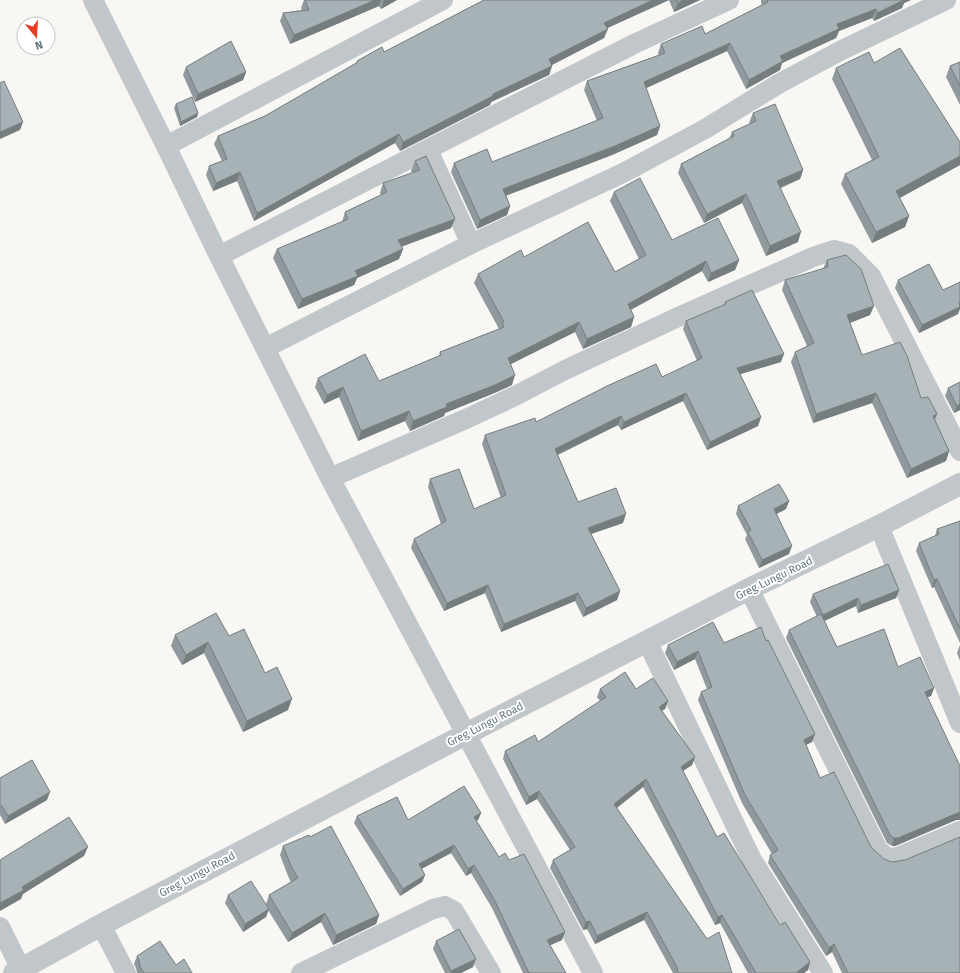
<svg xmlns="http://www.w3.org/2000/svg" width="960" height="973" font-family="'Fira Sans',sans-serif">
	<rect width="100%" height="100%" fill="#f8f7f4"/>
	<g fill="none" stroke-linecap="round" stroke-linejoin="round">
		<path stroke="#c0c6c9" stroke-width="20" d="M93 0 166 146 219 256 330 478 593 973
			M166 146 443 0
			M428 150 471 244
			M219 256 634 44 729 0
			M265 348 471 244 625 172 705 129 780 83 840 51 946 0
			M330 478 468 418 515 396 565 370 676 318 813 257 834 250 849 254 871 276 960 451
			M879 526 960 723
			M749 589 878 850 888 858 898 857 960 831
			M647 641 752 860 823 973
			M101 925 126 973
			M0 927 21 969
			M301 973 433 909 445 906 454 911 491 973"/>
		<path stroke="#c0c6c9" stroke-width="22" d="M14 973 101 925 466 734 749 589 879 526 960 484"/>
	</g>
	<path fill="#90999d" d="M304 0H397L381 9 379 6 290 44 280 21 283 13 302 10 301 8Z
		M484 0H669L607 28 604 38 552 65V66L549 75 491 102 490 105 400 151 395 143 254 221 237 181 213 191 206 175 209 166 222 161 214 144 218 136 265 116 356 64 357 61 384 52Z
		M669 0H700L674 12Z
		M761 0H911L904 3 902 8 874 21 872 18 839 31 836 38 782 63 780 70 746 89 727 51 646 88 660 126 657 135 612 155 506 195 510 206 507 215 477 229 451 172 454 163 492 162 597 121 584 90 587 81 659 55 658 53 661 44 705 34 762 5 761 2Z
		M960 62V105L946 77 950 66Z
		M874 63 960 142V165L900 198 909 216 905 227 872 243 841 184 845 174 872 160 832 79 836 68Z
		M186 67 246 72 243 80 195 102 183 75Z
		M176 104 198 113 197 117 180 126 174 108Z
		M753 113 803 170 800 179 781 188 798 242 766 256 742 203 704 223 678 173 681 164 729 139 732 132 750 124 749 123Z
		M415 161 451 228 401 247 403 249 399 259 357 278 354 285 298 309 273 258 277 249 342 222 345 212 381 195 380 193 383 183 412 173 411 171Z
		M614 192 672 240 739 260 735 270 708 282 702 271 631 310 634 317 631 327 583 349 575 332 511 364 512 385 492 394 445 413 444 416 410 431 405 421 358 441 339 397 324 404 315 387 318 378 379 381 439 356 440 352 499 329 474 283 478 274 524 257 615 272 639 259 610 201Z
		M827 260 870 315 850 323 862 355 921 398 935 420 949 451 946 461 907 478 872 403 813 423 791 362 795 352 807 346 782 290 785 280 823 269Z
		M898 280 943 290 958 314 919 333 895 288Z
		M725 302 781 362 740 374 761 417 758 426 707 450 683 401 621 430 618 425 558 455 578 502 623 523 591 534 620 591 617 600 583 617 575 601 501 632 485 593 444 611 411 548 414 539 441 524 428 487 430 479 474 509 501 498 482 444 485 435 536 422 662 377 697 361 683 329 686 321 724 305Z
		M960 382V410L954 413 945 396 948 388Z
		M789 501 786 509 776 514 789 554 759 568 745 539 747 535 736 514 738 506Z
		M960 521V643L934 587 932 588 916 551 919 543 935 536 937 529Z
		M899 590 896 598 858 613 856 606 824 621 837 647 898 667 934 688 931 696 927 697 956 820 895 846H892L887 843 786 638 789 630 817 617 810 602 813 594Z
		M175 635 229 636 288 710 243 732 204 653 182 665 171 646Z
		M766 641 815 734 812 742 806 745 820 778 871 847 960 973H842L832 952 826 956 768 863 770 855 772 854 742 803 698 700 701 692 707 689 695 659 674 670 665 653 668 645 724 643Z
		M960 645V661L957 653Z
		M600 689H636L668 701 665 709 662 711 695 757 692 765 683 771 717 837 780 925 810 962 808 970 804 973H748L720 923 715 925 643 787 617 808 707 939 732 973H673L644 920 595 944 587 929 583 930 550 868 553 860 570 850 537 799 526 805 503 759 505 751 538 742 600 701 597 697Z
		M0 778 47 800 5 824 0 815Z
		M481 813 478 820 476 821 499 857 509 860 562 940 550 945 566 973H523L492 908 471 873 466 876 451 853 421 869 425 875 422 882 400 896 354 823 357 816 408 820Z
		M310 837 379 915 376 924 333 945 321 922 288 942 268 910 266 917 243 932 225 903 228 895 266 904 269 895 291 882 288 876 280 855 283 846Z
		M436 941 473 967 461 973H445L433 949Z
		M137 956 192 973H137L136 968 134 964Z"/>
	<path fill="#757d7f" d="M375 0H381L379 6 290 44 294 35Z
		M384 0H397L381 9Z
		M653 0H669L601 31 604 23Z
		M684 0H700L674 12 678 3Z
		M902 0H911L904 3 902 8 874 21 877 13Z
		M876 9 872 18 839 31 836 38 782 63 780 70 746 89 749 80 780 56 837 24Z
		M608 29 604 38 546 68 549 59Z
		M730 43 727 51 640 91 644 82Z
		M552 66 549 75 491 102 490 105 400 151 403 142 493 94Z
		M246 72 243 80 195 102 198 94Z
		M198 113 197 117 180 126 181 122Z
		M23 122 20 130 0 139V132Z
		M660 126 657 135 612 155 500 198 503 189Z
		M399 134 395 143 254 221 257 213Z
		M960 156V165L892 202 896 191Z
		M803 170 800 179 774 190 777 181Z
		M240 172 237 181 213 191 216 183Z
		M746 194 742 203 704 223 707 214Z
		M510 206 507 215 477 229 480 220Z
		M909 216 905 227 872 243 876 232Z
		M455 219 451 228 395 249 398 240Z
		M801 232 798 242 766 256 770 246Z
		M403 249 399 259 357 278 354 285 298 309 302 299 355 271Z
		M739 260 735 270 708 282 711 273Z
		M706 261 702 271 624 313 628 304Z
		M960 302V309L958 314 919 333 922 325Z
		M874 306 870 315 844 325 847 315Z
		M634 317 631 327 583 349 587 339Z
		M579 322 575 332 505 367 508 358Z
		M784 354 781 362 734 376 737 368Z
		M515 375 512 385 492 394 445 413 444 416 410 431 413 421 446 404Z
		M343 387 339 397 324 404 327 395Z
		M686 393 683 401 621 430 624 422Z
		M876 393 872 403 813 423 816 414Z
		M960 404V410L954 413 957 406Z
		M409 411 405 421 358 441 361 431Z
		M937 414 933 424V416Z
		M621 416 618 425 552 457 555 449Z
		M761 417 758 426 707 450 710 442Z
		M949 451 946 461 907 478 911 469Z
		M789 501 786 509 771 517 774 509Z
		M626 514 623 523 585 536 588 528Z
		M792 546 789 554 759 568 762 560Z
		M937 579 934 587 932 588 934 580Z
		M488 585 485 593 444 611 447 603Z
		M899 590 896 598 858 613 861 605Z
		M620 591 617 600 583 617 586 608Z
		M578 593 575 601 501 632 504 624Z
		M858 598 856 606 820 623 823 615Z
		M208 642 204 653 182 665 186 655Z
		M698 651 695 659 674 670 677 662Z
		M934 688 931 696 922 699 925 692Z
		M292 699 288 710 243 732 247 721Z
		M668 701 665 709 656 714 659 707Z
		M815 734 812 742 801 747 804 740Z
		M695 757 692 765 678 774 681 767Z
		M646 779 643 787 611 812 614 804Z
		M539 791 537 799 526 805 529 797Z
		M50 792 47 800 5 824 8 816Z
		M960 812V820H956L895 846H892L894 838Z
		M481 813 478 820 471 825 474 817Z
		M454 845 451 853 416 872 419 864Z
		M88 847 84 856 23 894 21 899 0 911V903L22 887Z
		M474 865 471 873 466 876 468 869Z
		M425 875 422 882 400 896 403 889Z
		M269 909 266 917 243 932 245 924Z
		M647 912 644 920 595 944 597 936Z
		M325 913 321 922 288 942 292 933Z
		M379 915 376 924 333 945 336 935Z
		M722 915 720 923 715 925 718 917Z
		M590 921 587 929 583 930 586 922Z
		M565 932 562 940 544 948 547 940Z
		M834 944 832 952 826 956 829 948Z
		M476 959 473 967 461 973H451V971Z
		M810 962 808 970 804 973H796Z"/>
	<path fill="#a7b2b6" stroke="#757d7f" d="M305 0H375L294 35 283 13 309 10Z
		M484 0H653L604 23 608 29 549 59 552 66 493 94V96L403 142 399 134 257 213 240 172 216 183 209 166 227 159 218 136 265 116 358 62 357 61 382 47 384 52Z
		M676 0H684L678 3Z
		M767 0H904L877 13 876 9 837 24 839 29 780 56 783 61 749 80 730 43 644 82 660 126 615 146 503 189 510 206 480 220 454 163 487 149 492 162 603 118 587 81 665 53 661 44 702 26 705 34 768 2Z
		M231 41 246 72 198 94 186 67Z
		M900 48 960 142V156L896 191 909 216 876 232 845 174 879 157 836 68 869 52 874 63Z
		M960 62V86L950 66Z
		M4 81 23 122 0 132V83Z
		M192 97 198 113 181 122 176 104Z
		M775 104 803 170 777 181 801 232 770 246 746 194 707 214 681 164 734 136 732 132 756 121 753 113Z
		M426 156 455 219 398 240 403 249 355 271 358 276 302 299 277 249 348 219 345 212 387 192 383 183 420 170 415 161Z
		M640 178 672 240 718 218 739 260 711 273 706 261 628 304 634 317 587 339 579 322 508 358 515 375 495 385 446 404 447 407 413 421 409 411 361 431 343 387 327 395 318 378 365 354 379 381 441 355 440 352 504 327 502 323 504 322 478 274 521 250 524 257 588 222 615 272 646 255 614 192Z
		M846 255 861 269 874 306 847 315 862 355 900 342 907 356 921 398 928 397 937 414 933 416 949 451 911 469 876 393 816 414 795 352 814 343 785 280 828 267 827 260Z
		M929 264 943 290 960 282V302H959L960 307 922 325 898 280Z
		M752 290 784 354 737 368 761 417 710 442 686 393 624 422 621 416 555 449 578 502 616 488 626 514 588 528 620 591 586 608 578 593 504 624 488 585 447 603 414 539 446 521 430 479 459 469 474 509 506 495 485 435 535 418 536 422 607 386 656 364 662 377 702 358 686 321 726 304 725 302Z
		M960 382V404L957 406 948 388Z
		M779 484 789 501 774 509 792 546 762 560 748 532 751 530 738 506Z
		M960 521V629L937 579 934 580 919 543 939 534 937 529Z
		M888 564 899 590 861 605 858 598 823 615 813 594Z
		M216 613 229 636 244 629 265 673 277 667 292 699 247 721 208 642 186 655 175 635Z
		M821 614 837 647 884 629 898 667 920 657 934 688 925 692 960 766V812L898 838H894L890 835 789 630Z
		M713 622 724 643 761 627 766 641 768 640 815 734 804 740 820 778 834 772 871 847 884 859 892 862 905 860 960 837V973H848L834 944 829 948 770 855 778 850 745 795 701 692 712 687 698 651 677 662 668 645Z
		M625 672 636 689 653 678 668 701 659 707 695 757 681 767 717 837 724 833 780 925 785 922 810 962 796 973H756L722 915 718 917 646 779 614 804 707 939 719 932 732 973H679L677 970 678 969 647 912 597 936 590 921 586 922 553 860 575 847 539 791 529 797 505 751 535 735 538 742 606 697 600 689Z
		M32 760 50 792 8 816 2 806 0 807V778Z
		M464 786 481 813 474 817 499 857 505 853 509 860 524 854 565 932 547 940 566 973H528H529L495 901 474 865 468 869 454 845 419 864 425 875 403 889 357 816 397 797 408 820Z
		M69 817 88 847 22 887 24 890 0 903V860Z
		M331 826 379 915 336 935 325 913 292 933 269 895 298 878 291 866 283 846 309 835 310 837Z
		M251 881 269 909 245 924 228 895Z
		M459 929 476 959 451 971 436 941Z
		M160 941 176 965 184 959 192 973H144L140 967 139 960 137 956Z"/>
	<g text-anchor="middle" stroke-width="4" stroke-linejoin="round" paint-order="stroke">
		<g font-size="11" fill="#627780" stroke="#fff">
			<text transform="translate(774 578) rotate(-26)" y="4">Greg Lungu Road</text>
			<text transform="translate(485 724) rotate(-27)" y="4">Greg Lungu Road</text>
			<text transform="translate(197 874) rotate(-28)" y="4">Greg Lungu Road</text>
		</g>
	</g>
	<g transform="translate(36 36) rotate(162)"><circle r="19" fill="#ffffff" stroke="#c0c9cc"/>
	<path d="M0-3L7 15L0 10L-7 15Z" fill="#e83b24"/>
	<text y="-6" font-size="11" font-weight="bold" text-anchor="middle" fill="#627780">N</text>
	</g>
</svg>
